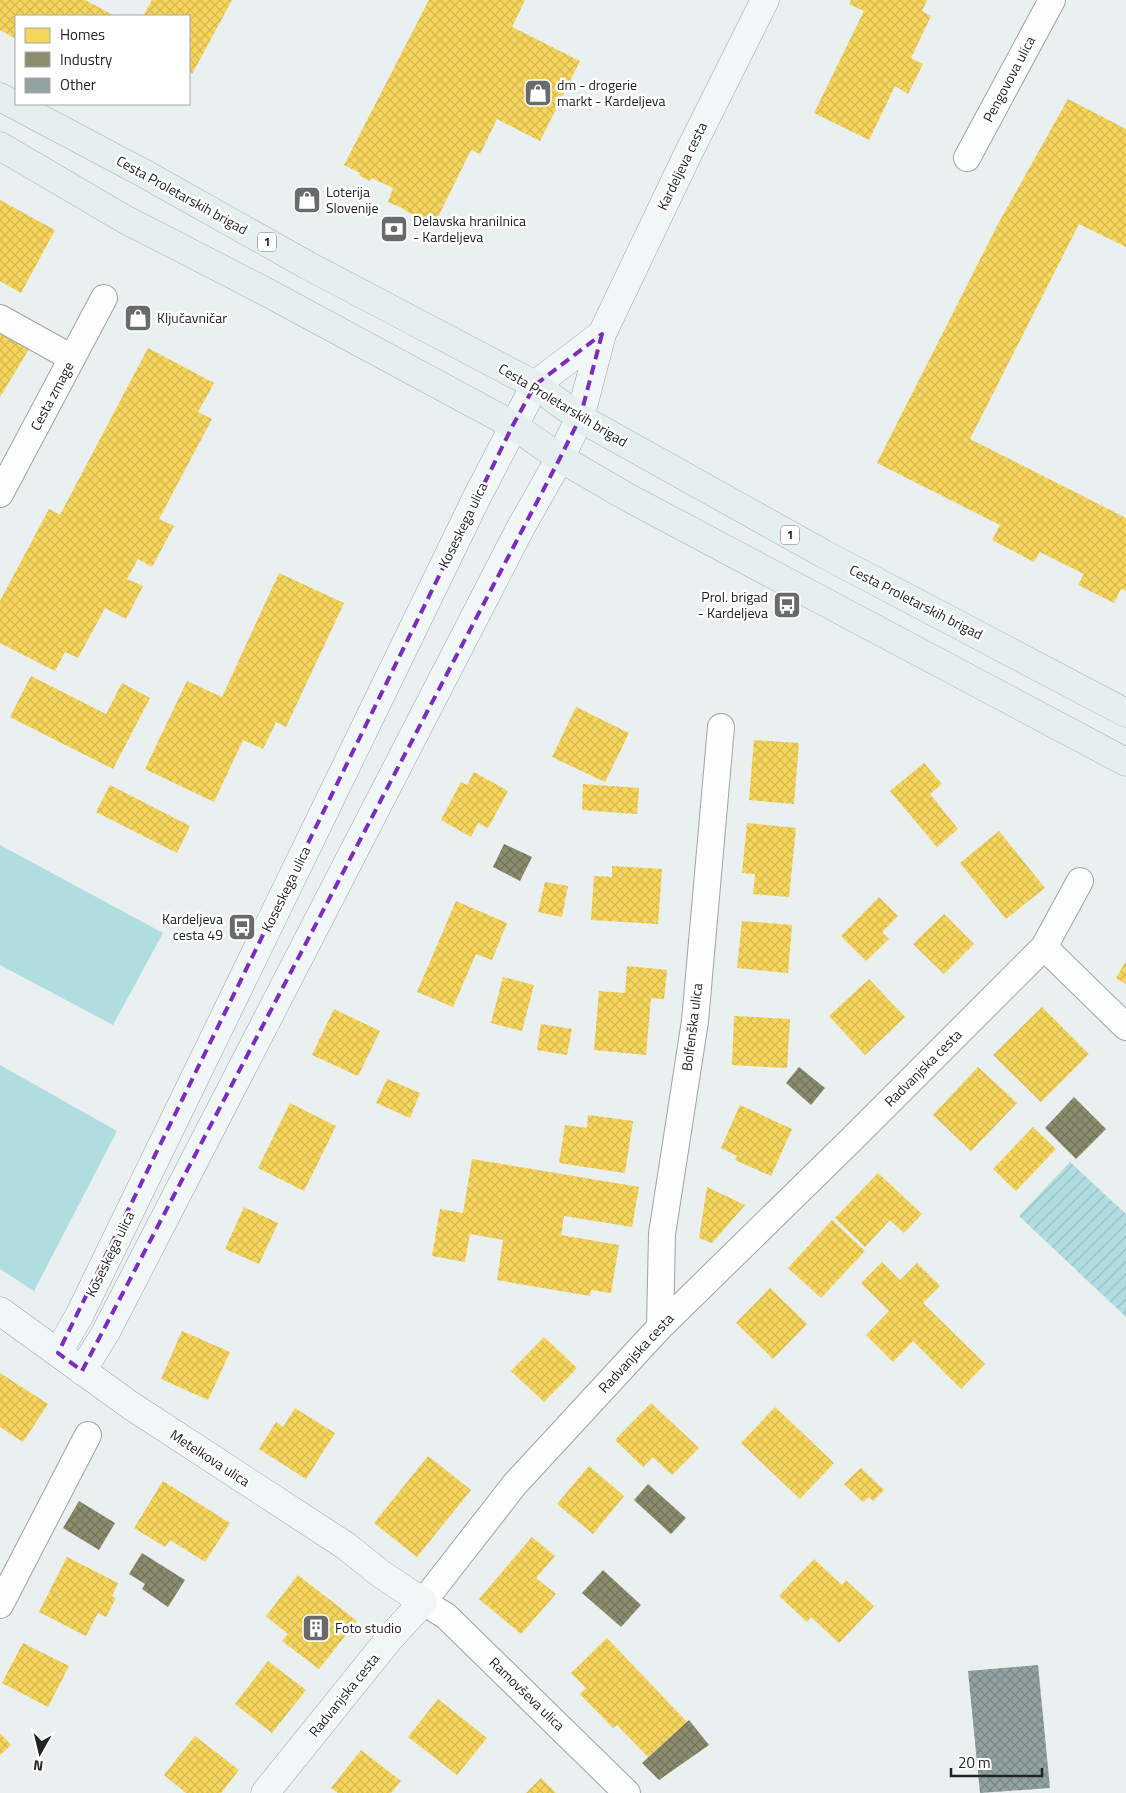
<svg xmlns="http://www.w3.org/2000/svg" width="1126" height="1793" font-family="'Titillium Web',sans-serif">
	<defs>
		<pattern id="garden-furrows" width="10" height="10" patternUnits="userSpaceOnUse" patternTransform="scale(1.25)"><rect width="10" height="10" fill="#b0dee0"/><path d="M-1 1l2-2M0 10L10 0M9 11l2-2" fill="none" stroke="#97bec0"/></pattern>
		<pattern id="homes-cross-hatch" width="8" height="8" patternUnits="userSpaceOnUse" patternTransform="scale(1.25)"><rect width="8" height="8" fill="#f6d55c"/><path d="M0 0l8 8M0 8l8-8" fill="none" stroke="#d3b750"/></pattern>
		<pattern id="industry-cross-hatch" width="8" height="8" patternUnits="userSpaceOnUse" patternTransform="scale(1.25)"><rect width="8" height="8" fill="#8c8c6e"/><path d="M0 0l8 8M0 8l8-8" fill="none" stroke="#72725a"/></pattern>
		<pattern id="building-cross-hatch" width="8" height="8" patternUnits="userSpaceOnUse" patternTransform="scale(1.25)"><rect width="8" height="8" fill="#93a3a4"/><path d="M0 0l8 8M0 8l8-8" fill="none" stroke="#788585"/></pattern>
	</defs>
	<rect width="100%" height="100%" fill="#eaefef"/>
	<path fill="#b0dee0" d="M0 845 163 933 113 1025 0 965Z
		M0 1065 117 1131 34 1291 0 1269Z"/>
	<path fill="url(#garden-furrows)" d="M1070 1162 1126 1214V1317L1019 1216Z"/>
	<path fill="url(#homes-cross-hatch)" d="M0 0H85L115 16H16V39L0 30Z
		M152 0H232L192 74 189 72V16H143Z
		M429 0H525L512 27 580 61 540 141 497 119 480 154 471 150 433 227 400 207 388 202 393 188 372 178 369 181 359 175 360 173 344 165Z
		M851 0H927L922 11 931 16 911 58 923 64 908 94 895 86 869 140 814 113 864 11 849 4Z
		M1068 99 1126 129V247L1079 224 970 439 1126 518V591L1121 589 1114 603 1078 585 1084 574 1040 552 1034 562 992 540 1000 525 877 463 998 224Z
		M0 200 55 230 21 293 0 281Z
		M0 325 32 344 0 397Z
		M148 348 214 383 198 412 212 419 159 519 174 526 152 567 138 559 127 579 143 586 126 619 105 608 78 658 65 652 55 671 0 643V601L49 509 60 515Z
		M279 573 344 603 286 727 276 722 263 749 243 740 214 802 145 769 187 681 222 697Z
		M31 676 106 714 122 683 150 698 113 769 10 717Z
		M576 707 629 733 605 782 552 757Z
		M754 740 799 743 794 804 749 800Z
		M924 763 942 784 930 794 958 829 937 847 890 791Z
		M474 772 508 791 488 828 478 823 471 837 441 820 461 782 467 785Z
		M583 784 639 788 637 814 582 810Z
		M110 785 190 826 177 853 96 812Z
		M747 823 796 828 789 897 753 894 755 874 742 873Z
		M999 831 1045 888 1006 919 960 863Z
		M612 866 662 869 658 924 591 920 594 876 612 877Z
		M545 882 568 886 562 917 538 912Z
		M879 897 898 916 882 932 889 939 866 961 841 936Z
		M456 901 507 923 492 960 476 954 453 1007 417 992Z
		M944 914 974 944 944 974 913 944Z
		M742 921 792 925 788 973 737 968Z
		M1126 961V984L1116 978Z
		M627 966 667 970 664 999 651 998 646 1055 594 1050 599 991 625 993Z
		M503 977 534 985 522 1031 491 1023Z
		M869 979 905 1017 865 1055 829 1016Z
		M1042 1007 1089 1054 1041 1102 993 1055Z
		M334 1009 380 1031 358 1076 312 1055Z
		M734 1016 790 1019 787 1068 732 1065Z
		M541 1024 572 1029 567 1055 537 1050Z
		M978 1067 1017 1103 971 1151 933 1115Z
		M387 1079 420 1093 410 1118 376 1103Z
		M290 1103 336 1126 304 1191 258 1168Z
		M740 1105 792 1129 771 1176 735 1160 737 1156 721 1148Z
		M588 1115 633 1121 625 1173 559 1163 565 1125 587 1128Z
		M1033 1127 1056 1149 1016 1191 993 1169Z
		M472 1159 639 1187 632 1227 564 1216 561 1235 619 1245 611 1293 591 1290 590 1296 497 1280 503 1240 470 1234 465 1262 432 1256 440 1209 463 1213Z
		M878 1173 922 1214 904 1233 890 1220 865 1247 835 1218Z
		M707 1187 745 1205 712 1243 699 1238Z
		M244 1207 278 1223 259 1264 225 1249Z
		M832 1220 865 1251 821 1298 788 1268Z
		M882 1262 900 1280 917 1263 940 1286 923 1303 985 1364 961 1389 913 1341 893 1362 866 1335 889 1311 861 1283Z
		M770 1288 807 1324 773 1359 736 1323Z
		M182 1331 230 1352 208 1400 161 1379Z
		M544 1337 577 1368 544 1402 511 1371Z
		M0 1373 48 1404 23 1442 0 1427Z
		M651 1403 699 1448 672 1475 653 1457 643 1467 615 1440Z
		M775 1407 834 1463 800 1499 741 1443Z
		M295 1408 335 1433 306 1479 259 1449 276 1422 283 1427Z
		M428 1456 471 1490 417 1557 374 1523Z
		M589 1466 624 1496 593 1534 557 1504Z
		M861 1468 884 1490 873 1501 869 1497 863 1502 844 1484Z
		M163 1481 230 1523 205 1562 170 1540 165 1547 134 1528Z
		M532 1537 555 1556 536 1578 556 1594 521 1634 479 1599Z
		M67 1557 118 1583 112 1596 116 1598 106 1617 98 1613 86 1636 39 1612Z
		M814 1559 842 1585 846 1580 874 1606 839 1643 811 1617 807 1622 779 1596Z
		M298 1575 357 1621 319 1669 282 1641 288 1634 266 1616Z
		M607 1638 687 1722 648 1757 617 1725 613 1728 580 1694 586 1688 571 1673Z
		M23 1643 69 1666 48 1707 2 1683Z
		M268 1661 306 1690 272 1733 235 1704Z
		M438 1699 487 1738 457 1775 408 1737Z
		M0 1733 11 1745 0 1755Z
		M195 1736 239 1770 221 1793H186L164 1775Z
		M361 1750 401 1781 391 1793H338L331 1788Z
		M541 1778 556 1793H526Z"/>
	<path fill="url(#industry-cross-hatch)" d="M504 844 532 857 520 881 493 867Z
		M799 1067 825 1088 811 1105 786 1083Z
		M1074 1097 1106 1129 1076 1159 1045 1128Z
		M648 1484 686 1518 671 1534 634 1500Z
		M79 1501 115 1523 99 1550 63 1528Z
		M142 1553 185 1580 168 1607 142 1589 145 1584 129 1574Z
		M603 1570 641 1605 621 1627 582 1593Z
		M689 1720 709 1745 659 1780 642 1763Z"/>
	<path fill="url(#building-cross-hatch)" d="M1038 1665 1050 1788 980 1793 968 1671Z"/>
	<g fill="none" stroke-linecap="round" stroke-linejoin="round">
		<g stroke="#a0a3a3" stroke-width="28">
			<path id="street" d="M967 158 1052 0
				M0 318 72 358
				M0 494 104 298
				M1044 947 1126 1027
				M660 1327 662 1234 695 1021 721 727
				M0 1605 88 1435
				M627 1793 446 1616 423 1602 515 1484 660 1327 847 1144 1044 947 1080 881"/>
		</g>
		<g stroke="#a0a3a3" stroke-width="29">
			<path id="secondary" d="M0 1311 130 1405 346 1546 381 1574 423 1602 390 1638 265 1793
				M58 1353 80 1314 476 499 535 385 602 334
				M82 1371 106 1332 521 527 560 458 580 418 602 334 686 158 765 0"/>
		</g>
		<g stroke="#a3b6b7" stroke-width="29">
			<path id="primary" d="M0 97 145 174 307 265 535 385 580 418 824 554 1126 713
				M0 146 126 220 255 286 513 425 560 458 629 498 1126 762"/>
		</g>
		<use href="#street" stroke="#fcfdfd" stroke-width="26"/>
		<use href="#secondary" stroke="#f1f6f6" stroke-width="28"/>
		<use href="#primary" stroke="#e5eff0" stroke-width="28"/>
	</g>
	<path fill="none" stroke="#7b2cbf" stroke-width="4" stroke-dasharray="10 6" stroke-linejoin="round" d="M602 334 580 418 560 458 82 1371 58 1353 513 425 535 385Z"/>
	<defs>
		<g id="shop-square" transform="scale(1.4375)"><rect x="-9" y="-9" width="18" height="18" rx="4" fill="#676b6b" stroke="#fff"/><path d="M-5-2.5h2.3a2.7 3.5 0 0 1 5.4 0H5L5.5 6h-11ZM-1.5-2.5h3a1.5 2.3 0 0 0-3 0Z" fill="#fff"/></g>
		<g id="bank-square" transform="scale(1.4375)"><rect x="-9" y="-9" width="18" height="18" rx="4" fill="#676b6b" stroke="#fff"/><path d="M-6-4H6V4H-6ZM0-2.3a2.3 2.3 0 1 0 0 4.6a2.3 2.3 0 1 0 0-4.6Z" fill="#fff"/></g>
		<g id="bus-square" transform="scale(1.4375)"><rect x="-9" y="-9" width="18" height="18" rx="4" fill="#676b6b" stroke="#fff"/><path d="M-5-6H5V4H4V6H2V4H-2V6H-4V4H-5ZM-3.5-4V0h7V-4ZM-3.5 1.2v1.5H-2V1.2ZM2 1.2v1.5H3.5V1.2Z" fill="#fff"/></g>
		<g id="building-square" transform="scale(1.4375)"><rect x="-9" y="-9" width="18" height="18" rx="4" fill="#676b6b" stroke="#fff"/><path d="M-4-6H4V6H1V3H-1V6H-4ZM-2.5-4.3h1.7v1.8h-1.7ZM.8-4.3h1.7v1.8H.8ZM-2.5-1h1.7V.8h-1.7ZM.8-1h1.7V.8H.8Z" fill="#fff"/></g>
	</defs>
	<g fill-rule="evenodd">
		<use href="#shop-square" x="538" y="93"/>
		<use href="#shop-square" x="307" y="200"/>
		<use href="#bank-square" x="394" y="229"/>
		<use href="#shop-square" x="138" y="318"/>
		<use href="#bus-square" x="787" y="605"/>
		<use href="#bus-square" x="242" y="927"/>
		<use href="#building-square" x="316" y="1628"/>
	</g>
	<g text-anchor="middle" stroke-width="5" stroke-linejoin="round" paint-order="stroke">
		<g fill="#fff" stroke="#646666" stroke-width="1">
			<rect x="258" y="232.5" width="18" height="19" rx="4"/>
			<rect x="781" y="525.5" width="18" height="19" rx="4"/>
		</g>
		<g font-size="12" font-weight="bold" fill="#212424">
			<text x="267" y="246">1</text>
			<text x="790" y="539">1</text>
		</g>
		<g font-size="14" fill="#212424" stroke="#fff">
			<text transform="translate(1009 79) rotate(-62)" y="5">Pengovova ulica</text>
			<text transform="translate(682 166) rotate(-64)" y="5">Kardeljeva cesta</text>
			<text transform="translate(182 195) rotate(29)" y="5">Cesta Proletarskih brigad</text>
			<text transform="translate(52 396) rotate(-62)" y="5">Cesta zmage</text>
			<text transform="translate(563 405) rotate(31)" y="5">Cesta Proletarskih brigad</text>
			<text transform="translate(463 525) rotate(-64)" y="5">Koseskega ulica</text>
			<text transform="translate(916 602) rotate(27)" y="5">Cesta Proletarskih brigad</text>
			<text transform="translate(286 889) rotate(-64)" y="5">Koseskega ulica</text>
			<text transform="translate(692 1027) rotate(-83)" y="5">Bolfenška ulica</text>
			<text transform="translate(923 1068) rotate(-45)" y="5">Radvanjska cesta</text>
			<text transform="translate(110 1254) rotate(-64)" y="5">Koseskega ulica</text>
			<text transform="translate(636 1353) rotate(-47)" y="5">Radvanjska cesta</text>
			<text transform="translate(210 1458) rotate(33)" y="5">Metelkova ulica</text>
			<text transform="translate(527 1694) rotate(44)" y="5">Ramovševa ulica</text>
			<text transform="translate(344 1695) rotate(-51)" y="5">Radvanjska cesta</text>
		</g>
		<g font-size="14" fill="#212424" stroke="#fff" text-anchor="start">
			<text x="557" y="90">dm - drogerie<tspan x="557" dy="16">markt - Kardeljeva</tspan></text>
			<text x="326" y="197">Loterija<tspan x="326" dy="16">Slovenije</tspan></text>
			<text x="413" y="226">Delavska hranilnica<tspan x="413" dy="16">- Kardeljeva</tspan></text>
			<text x="157" y="323">Ključavničar</text>
			<text x="768" y="602" text-anchor="end">Prol. brigad<tspan x="768" dy="16">- Kardeljeva</tspan></text>
			<text x="223" y="924" text-anchor="end">Kardeljeva<tspan x="223" dy="16">cesta 49</tspan></text>
			<text x="335" y="1633">Foto studio</text>
		</g>
	</g>
	<rect x="15" y="15" width="175" height="90" fill="#ffffff" stroke="#a6a7a7"/>
	<rect x="25" y="28" width="25" height="15" fill="#f6d55c" stroke="#a6a7a7"/>
	<text x="60" y="40" font-size="15" fill="#212424">Homes</text>
	<rect x="25" y="52" width="25" height="15" fill="#8c8c6e" stroke="#a6a7a7"/>
	<text x="60" y="65" font-size="15" fill="#212424">Industry</text>
	<rect x="25" y="78" width="25" height="15" fill="#93a3a4" stroke="#a6a7a7"/>
	<text x="60" y="90" font-size="15" fill="#212424">Other</text>
	<g transform="translate(40 1753) rotate(188)" stroke="#ffffff" stroke-width="4" paint-order="stroke">
	<path d="M0-4L9 19L0 12L-9 19Z" fill="#212424"/>
	<text y="-8" font-size="14" font-weight="bold" text-anchor="middle" fill="#212424">N</text>
	</g>
	<path d="M951 1768v8h91v-8" fill="none" stroke="#212424" stroke-width="2.5"/>
	<text x="958" y="1768" font-size="15" fill="#212424" stroke="#ffffff" stroke-width="4" paint-order="stroke">20 m</text>
</svg>
